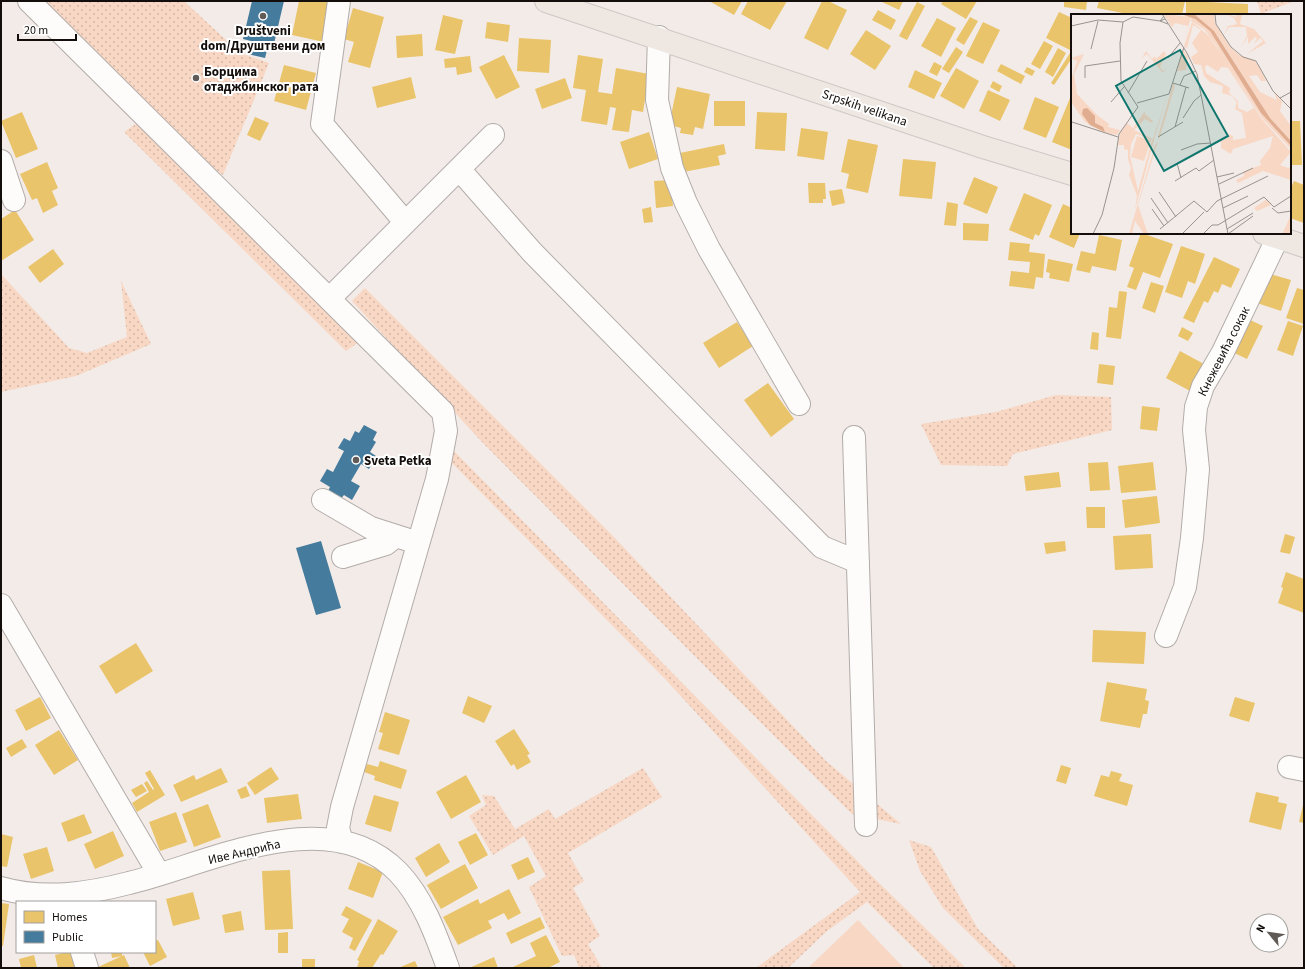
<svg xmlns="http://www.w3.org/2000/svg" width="1305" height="969" font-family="'Source Sans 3',sans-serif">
	<defs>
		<pattern id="green-dots" width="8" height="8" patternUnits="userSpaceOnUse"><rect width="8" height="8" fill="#f8d7c4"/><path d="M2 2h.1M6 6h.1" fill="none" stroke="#d4b7a7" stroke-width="1.8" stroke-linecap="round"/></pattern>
	</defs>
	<rect width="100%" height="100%" fill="#f3ebe7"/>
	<path fill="url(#green-dots)" d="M40 1H184L240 53 269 63 223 175 214 169Z
		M1257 1H1294L1261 14Z
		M140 121 359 342 346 351 124 132Z
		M1 274 69 348 87 353 127 337 121 281 151 344 76 376 1 392Z
		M365 288 611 534 826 761 901 824 852 814 817 779 482 442 352 301Z
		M1056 395 1111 397 1112 430 1013 454 1007 466 941 465 921 424 996 412Z
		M451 448 875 879 966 968H934L867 902 827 931 788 968H756L860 892 668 682 448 459Z
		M643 768 662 797 568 853 584 881 573 888 600 936 588 944 602 968H579L574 955 562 956 529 887 546 876 524 836 493 855 469 816 486 805 482 795 494 796 515 829 549 809 555 819Z
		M909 840 931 847 978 929 1018 968H1004L943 908 920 871Z"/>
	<path fill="#f8d7c4" d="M858 920 904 968H808Z"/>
	<path fill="#e9c46a" d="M299 1H332L324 42 292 35Z
		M709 1H742L734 15Z
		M748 1H787L770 30 741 14Z
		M822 1H828L847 10 828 50 804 38Z
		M880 1H903L899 10Z
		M943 1H977L966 19 941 4Z
		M1064 1H1087L1086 10 1064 7Z
		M1099 1H1185L1182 15H1133L1097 8Z
		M1186 1 1248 4V15H1186Z
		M917 2 925 6 907 40 899 36Z
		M353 8 384 17 370 68 348 62 354 42 344 39Z
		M878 10 896 20 891 30 872 20Z
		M1059 12 1072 18V51L1046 38Z
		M443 15 463 20 455 54 435 50Z
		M970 17 978 21 964 45 956 40Z
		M937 18 956 28 941 57 921 46Z
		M487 22 510 25 508 42 485 38Z
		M983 22 1000 30 983 64 966 56Z
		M866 30 891 46 875 70 850 54Z
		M422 34 423 56 397 58 396 36Z
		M519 38 551 40 549 73 517 71Z
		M1044 41 1053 46 1040 69 1031 64Z
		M956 47 963 52 949 73 942 69Z
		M1058 48 1066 53 1053 77 1045 72Z
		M1070 53 1072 58 1054 85 1051 83Z
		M504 55 520 87 496 99 479 67Z
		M578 55 603 59 598 92 612 94 616 68 649 74 643 112 632 110 629 132 612 130 616 108 610 107 607 125 581 121 586 90 573 88Z
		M470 56 472 72 457 75 456 67 445 68 444 59Z
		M934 62 942 66 937 76 929 72Z
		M1001 64 1025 76 1021 84 997 71Z
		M284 65 316 73 306 110 274 101Z
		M1027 67 1035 71 1032 76 1024 72Z
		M956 68 979 81 964 109 940 96Z
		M915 70 942 83 934 99 908 87Z
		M411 77 416 98 377 108 372 87Z
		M565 78 572 98 542 109 535 89Z
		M993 81 1002 86 999 92 990 87Z
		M677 87 710 94 703 129 695 127 693 135 680 133 681 128 669 125Z
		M988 90 1010 100 1000 121 979 111Z
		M1035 97 1059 107 1046 138 1023 129Z
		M1070 98 1072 99V150L1052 142Z
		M714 101H745V126H714Z
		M22 112 38 149 16 158 1 121Z
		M757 112 787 113 785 151 755 149Z
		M255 117 269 123 260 141 247 135Z
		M1290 121H1300L1302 165H1290Z
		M801 128 828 132 824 160 797 156Z
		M649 132 658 159 629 169 620 142Z
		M848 139 878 145 868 193 846 188 849 174 841 172Z
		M724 144 726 154 718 156 720 165 678 173 675 154Z
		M903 159 936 162 932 199 899 196Z
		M47 162 58 188 52 191 58 205 43 213 37 198 32 200 20 174Z
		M974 177 998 187 987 214 963 204Z
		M670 180 673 206 656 208 654 181Z
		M1294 181 1304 185V223L1290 218V190Z
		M808 183H825L826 199H823V203H809Z
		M842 189 845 203 832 206 829 191Z
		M1024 193 1052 205 1039 236 1035 234 1033 240 1009 230Z
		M947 202 958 204 956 226 944 225Z
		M1063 204 1072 208V233H1080L1074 248 1049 237Z
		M651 207 653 222 644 223 642 209Z
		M15 210 34 240 1 261V219Z
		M963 223 989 224 988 241 963 240Z
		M1141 233 1173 244 1160 278 1143 272 1136 290 1127 287 1134 268 1129 266Z
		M1099 235 1122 240 1116 271 1092 266 1090 273 1076 270 1081 251 1095 254Z
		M1010 242 1030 244 1029 252 1045 254 1043 278 1036 277 1034 289 1009 286 1011 271 1029 273 1030 262 1008 260Z
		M1181 246 1205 254 1195 284 1188 281 1182 298 1165 292Z
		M53 249 64 264 40 283 28 267Z
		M1214 257 1240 269 1231 288 1222 284 1218 293 1214 291 1208 303 1204 301 1194 323 1183 318Z
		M1048 259 1073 264 1069 282 1049 278 1050 273 1046 272Z
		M1267 273 1291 280 1281 311 1257 303Z
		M1151 282 1164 286 1155 313 1142 308Z
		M1297 288 1304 290V324L1286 318Z
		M1119 291 1127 292 1121 339 1106 337 1109 307 1117 308Z
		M1248 319 1263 326 1247 359 1232 352Z
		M1288 321 1303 326 1293 356 1277 350Z
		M737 322 753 346 719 368 703 343Z
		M1182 327 1193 333 1188 341 1178 336Z
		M1092 332 1099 333 1098 350 1090 349Z
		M1180 351 1204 364 1190 391 1166 378Z
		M1099 364 1115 366 1113 385 1097 383Z
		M768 383 794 419 771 437 744 400Z
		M1142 406 1160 408 1157 431 1140 429Z
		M1108 462 1110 490 1090 491 1088 463Z
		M1153 462 1156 490 1121 493 1118 466Z
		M1059 472 1061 487 1026 491 1024 476Z
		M1157 496 1160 523 1125 528 1122 500Z
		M1086 507H1105V528H1087Z
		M1151 534 1153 568 1115 570 1113 536Z
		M1285 534 1295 537 1290 554 1280 552Z
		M1065 541 1066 551 1046 554 1044 543Z
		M1286 572 1304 579V613L1278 603 1283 588 1281 587Z
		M1093 630 1146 632 1144 664 1092 662Z
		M136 643 153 671 116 694 99 666Z
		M1107 682 1147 689 1145 700 1149 701 1147 714H1143L1140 728 1100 721Z
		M468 696 492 706 484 723 462 713Z
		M40 697 51 718 26 731 15 710Z
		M1235 697 1255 703 1249 722 1229 716Z
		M385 712 410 720 399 755 378 749 383 733 379 732Z
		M514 729 530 754 527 755 531 762 517 770 514 764 511 766 495 741Z
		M59 730 78 760 54 775 35 745Z
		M22 739 27 747 11 757 6 748Z
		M380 761 407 770 401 789 374 780 375 776 364 772 367 764 378 767Z
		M1061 765 1071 768 1066 784 1056 781Z
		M271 767 279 779 255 795 247 783Z
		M221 768 228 782 181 802 173 785 194 775 196 780Z
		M150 770 165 795 137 812 132 803 149 792 144 783 147 781 153 790 154 789 145 773Z
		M1111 771 1122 774 1119 781 1133 785 1127 806 1094 796 1101 775 1109 777Z
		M466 775 481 802 451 819 436 792Z
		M142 784 147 791 136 797 131 790Z
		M246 786 250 796 241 799 237 790Z
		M1256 792 1279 797 1278 802 1287 804 1281 830 1249 822Z
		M298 794 302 819 267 823 264 798Z
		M374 795 399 802 391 832 365 824Z
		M208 804 221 837 194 847 182 814Z
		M1303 805H1304V823L1299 822Z
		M176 812 187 842 160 851 149 822Z
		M84 814 92 833 68 842 61 823Z
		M113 831 124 856 95 869 84 844Z
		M476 833 488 855 470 865 458 842Z
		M1 834 13 837 7 867 1 866Z
		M439 843 450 862 426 877 415 858Z
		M47 847 54 871 31 879 23 854Z
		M528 857 535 872 518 880 511 865Z
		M358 862 383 872 373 898 348 889Z
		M465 864 478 888 441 909 427 885Z
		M290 870 293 929 265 930 262 871Z
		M509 889 521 913 508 920 504 913 488 921 492 928 458 945 443 917 478 899 480 904Z
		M193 892 200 919 173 926 166 899Z
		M1 903 9 904 3 946H1Z
		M346 906 372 920 355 951 349 948 353 938 342 932 349 919 341 915Z
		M241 911 244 930 225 933 222 915Z
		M540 917 545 928 511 944 506 933Z
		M378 919 398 931 383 955 381 954 372 968H357L359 961 357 960Z
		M288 932V953H278V933Z
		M546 935 560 962 548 968H511L536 956 530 943Z
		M158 940 167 957 150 966 143 952H155V941Z
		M67 952H75L79 968H58L55 955Z
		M111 952H122V956L112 958Z
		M34 955 37 968H21L19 959Z
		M124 955 130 968H96Z
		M494 957 498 968H469Z
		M302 959H315V968H302Z
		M415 961 418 968H398Z"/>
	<path fill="#457b9d" d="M252 1H284L273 48 268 46 265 58 248 54 251 41 243 39Z
		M364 425 377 432 373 440 376 442 370 452 376 456 369 469 361 464 351 481 360 486 352 500 344 495 340 500 327 493 330 487 320 481 327 469 333 472 344 451 338 448 344 438 350 441 355 431 359 433Z
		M321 541 341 608 316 615 296 548Z"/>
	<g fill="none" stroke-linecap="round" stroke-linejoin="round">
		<g stroke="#b2aca9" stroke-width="24">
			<path id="minor" d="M29 1 443 412 446 431 437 479 342 807 338 828 342 842
				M339 1 322 124 405 222
				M659 37 657 100 672 168 686 203 709 249 799 404
				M1 161 14 200
				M459 169 532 252 822 547 858 562
				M329 299 493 135
				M854 437 866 825
				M323 500 371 528 418 543
				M343 557 386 544 396 536
				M1 605 159 874
				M1166 636 1185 587 1192 538 1198 469 1194 430 1196 407 1203 386 1223 352 1278 237
				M1289 767 1304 770
				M1 888C43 900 87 894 129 883 209 864 328 800 398 872 423 898 436 935 448 968
				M82 952 87 968"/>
		</g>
		<g stroke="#ccc8c5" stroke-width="24">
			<path id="major" d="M546 1 983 147 1072 174
				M1264 233 1304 246"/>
		</g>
		<use href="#minor" stroke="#fdfcfb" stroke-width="22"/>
		<use href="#major" stroke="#eee7e2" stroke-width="22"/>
	</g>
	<g fill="#615b58" stroke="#fff" stroke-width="1.5">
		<circle cx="263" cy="16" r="4"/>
		<circle cx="196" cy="78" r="4"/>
		<circle cx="356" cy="460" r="4"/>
	</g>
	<g text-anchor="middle" stroke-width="4" stroke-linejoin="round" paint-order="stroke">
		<g font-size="13" font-weight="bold" fill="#130e0b" stroke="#fff" text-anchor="start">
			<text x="263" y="35" text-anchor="middle">Društveni<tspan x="263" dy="15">dom/Друштвени дом</tspan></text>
			<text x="204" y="76">Борцима<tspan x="204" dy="15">отаджбинског рата</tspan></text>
			<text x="364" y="465">Sveta Petka</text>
		</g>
		<g font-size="13" fill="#130e0b" stroke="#fff">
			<text transform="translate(865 107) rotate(19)" y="5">Srpskih velikana</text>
			<text transform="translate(1223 351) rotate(-63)" y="5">Кнежевића сокак</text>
			<text transform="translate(244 851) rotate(-13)" y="5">Иве Андрића</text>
		</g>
	</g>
	<g transform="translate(1071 14)">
		<rect width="220" height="220" fill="#f3ebe7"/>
		<path d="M92 0 120 3 112 31 117 12 104 9 101 13ZM122 0H143L144 9 159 33 168 41 183 46 188 52 195 67H190L186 61 178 62 189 78 206 86 203 79 211 87 209 97 220 112V127L199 104 146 21ZM155 0 165 3V0H171L169 10 183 15 195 29 176 40 192 27 189 24 183 30 186 24 184 23 177 30V23L170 33 176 22 175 13H158L153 21 157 12 166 10 163 4ZM121 3 139 17 190 99 220 132V135L191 104 151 42 190 104 220 138 209 151 217 154 220 153V166L192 157 167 169 165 166 173 162 172 158 190 151 189 147 199 134 202 122 162 135 160 140 150 134V127L157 124 155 119 162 122V126L175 124 171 99 164 95 166 88 161 82 151 79 152 72 139 68 133 62 130 51 123 50 120 43 127 38 121 29 130 16 122 11 116 34 113 32 121 8 138 22 150 40 145 31 134 16 120 7ZM136 51 147 58 150 53 157 54 183 94 176 98 167 94V87L158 79 159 74 135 59 134 53ZM112 35 117 43 115 56 106 57ZM75 37 81 45 84 42 85 45 93 37 95 40 89 53 92 57 95 54 92 59 76 40 71 44ZM13 40 3 60 6 80 26 101 38 110 37 113 49 116 46 121 31 118 14 108 0 88V66L6 47 0 44ZM102 70 104 71 88 126 87 122ZM96 82 83 126 64 196 66 182 58 161 60 154 57 145V136L53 135V131H47L49 119 56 109 62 114 74 97V100L82 107 81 109 74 105 63 116 82 125ZM65 120 81 126 67 177 59 142 60 130ZM87 127 67 191 77 220H73L64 207 61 220H58L84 131ZM196 185 200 191 186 197 183 194Z" fill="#f8d7c4" fill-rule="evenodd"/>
		<path d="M220 201V220H212V218Z" fill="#f8d7c4"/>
		<path d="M66 122 80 126 73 147 60 143Z" fill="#f8d7c4"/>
		<path d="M110 0H123L143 17 199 104 220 127V132L190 99 139 17 124 5ZM16 94 24 102V109L32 113 34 118 19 111 11 100 12 95Z" fill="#e0ad90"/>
		<path fill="none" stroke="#99938f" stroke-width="1" d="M91 0 116 39 126 60 157 220M144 0 145 10 160 33 172 43 185 47 202 77 220 95M93 2 89 7 97 10M0 12 27 6 52 8M20 35 27 7M97 44 109 29M14 64V52L49 47M102 69 118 74M109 71 113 62 125 57M57 79 76 47M209 84 220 78M40 88 53 73M66 89 98 80 113 33M112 104 123 87 130 81M1 108 47 123M104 113 115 73M87 123 112 108M110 136 126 130 140 129M106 149 110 164M146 163 163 159M104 167 125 154 128 157 143 146M148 170 182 154M88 178 105 203M80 184 97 209M152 194 177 182M201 194 207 199 220 197M81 195 93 212M89 215 123 187 136 198 146 187 197 162M156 215 182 199M22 220 31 201 43 154 48 120 67 93 50 67 49 29 52 8 62 3 89 7 94 5M111 220 133 198M132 220 141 211H147L193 183 203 193 220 182M157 220 182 202"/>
		<path fill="#0f766e" fill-opacity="0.15" stroke="#0f766e" stroke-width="2" d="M109 36 157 122 93 157 45 72Z"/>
		<rect width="220" height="220" fill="none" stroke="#130e0b" stroke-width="2"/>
	</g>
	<rect width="1305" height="969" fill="none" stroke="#130e0b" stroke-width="4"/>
	<rect x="16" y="901" width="140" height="52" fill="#ffffff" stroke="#a19f9d"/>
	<rect x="24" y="911" width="20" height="12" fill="#e9c46a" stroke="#a19f9d"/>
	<text x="52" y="921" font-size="12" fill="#130e0b">Homes</text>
	<rect x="24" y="931" width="20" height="12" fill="#457b9d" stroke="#a19f9d"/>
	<text x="52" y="941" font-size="12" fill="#130e0b">Public</text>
	<g transform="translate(1269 933) rotate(299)"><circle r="19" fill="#ffffff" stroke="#a19f9d"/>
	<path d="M0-3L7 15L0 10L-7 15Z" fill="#615b58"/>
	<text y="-6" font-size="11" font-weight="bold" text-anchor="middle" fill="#130e0b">N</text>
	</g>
	<path d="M18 34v6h58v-6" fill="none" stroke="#130e0b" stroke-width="2"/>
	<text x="24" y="34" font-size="12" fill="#130e0b" stroke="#ffffff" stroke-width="3" paint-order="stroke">20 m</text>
</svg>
